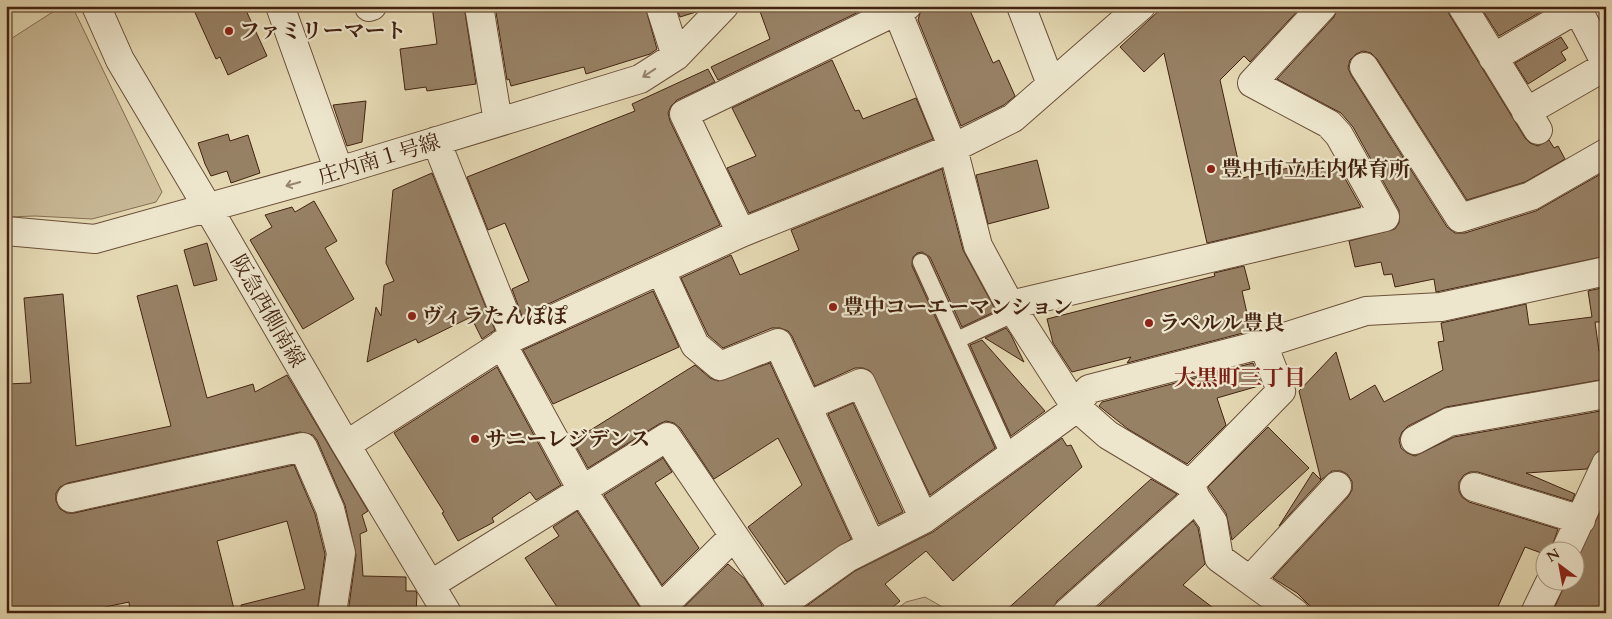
<svg xmlns="http://www.w3.org/2000/svg" width="1612" height="619" font-family="Cardo,'Noto Serif JP',serif">
	<rect width="100%" height="100%" fill="#e4d8b2"/>
	<filter id="stains"><feTurbulence type="fractalNoise" baseFrequency=".004" numOctaves="4"/><feColorMatrix values="0 0 0 0 .2 0 0 0 0 .09 0 0 0 0 .02 0 0 0 .5 -.17"/></filter>
	<radialGradient id="worn" r=".72"><stop offset=".6" stop-color="#630" stop-opacity="0"/><stop offset="1" stop-color="#630" stop-opacity=".3"/></radialGradient>
	<path fill="#c9b997" stroke="#866e54" d="M62 6H72L162 192 156 202 92 219 35 216 6 217V42Z
		M925 597 953 613H892L906 602Z"/>
	<path fill="#978165" stroke="#432311" d="M192 6H244L267 56 228 75 220 57 216 59Z
		M432 6H464L476 84 427 91 426 87 405 90 400 49 437 44Z
		M495 6H645L657 49 650 54 586 74 584 67 511 86 509 79 507 80Z
		M676 6H696V12L680 17Z
		M758 6H871L718 80 711 67 770 39Z
		M922 6H968L993 63 999 60 1015 96 1004 105 961 126 918 20Z
		M1164 6H1302L1250 62 1244 56 1220 80 1242 178 1303 165 1305 173 1338 166 1361 207 1207 243 1164 53 1144 72 1120 47Z
		M1338 6H1446L1449 14 1525 138 1530 143 1538 146 1549 140 1554 148 1558 146 1565 159 1525 182 1467 200 1377 59 1371 53 1363 51 1356 54 1350 60 1348 68 1351 75 1447 227 1455 233H1465L1536 211 1606 171V256L1436 292 1434 279 1395 287 1392 274 1384 275 1381 262 1355 267 1349 241 1395 229 1399 223V210L1353 127 1341 113 1277 79 1334 17Z
		M1480 6H1542L1544 10 1499 36Z
		M1561 37 1568 48 1561 52 1566 60 1528 84 1515 63Z
		M832 60 855 111 859 110 863 119 916 98 933 139 749 213 727 168 756 156 732 108Z
		M708 69 715 82 677 100 671 106 668 113 670 121 720 225 522 316 512 289 529 281 505 223 488 230 467 177 635 111 632 104Z
		M366 101 362 142 347 146 333 105Z
		M228 134 230 141 248 135 260 173 231 183 227 171 211 176 205 164 198 143Z
		M1037 160 1049 208 988 224 976 175Z
		M942 169 963 250 996 311 962 327 930 257 922 252 917 253 913 257 912 266 995 448 930 495 870 371 863 368H855L815 386 792 336 788 331 780 328H772L723 348 708 335 681 278 731 255 740 275 799 250 791 230Z
		M432 173 495 330 482 339 471 317 418 343 416 339 367 362 376 307 381 316 384 285 394 281 386 263 393 190Z
		M314 201 337 241 325 248 354 299 303 329 250 240 272 227 265 215 292 207 295 212Z
		M207 243 217 280 194 286 184 250Z
		M1244 266 1250 289 1242 291 1251 331 1127 363 1131 357 1072 372 1053 343 1047 319 1215 276 1214 273Z
		M177 285 207 398 253 384 255 392 287 375 368 511 362 515 367 531 360 534 363 576 406 577V591H416L417 594 416 613H348L356 555 345 505 317 440 313 435 300 432 68 483 60 487 56 493V501L60 509 67 513H74L294 465 315 514 325 554 317 613H242L241 605 305 589 287 521 217 541 235 613H130L129 602 77 613H6V384L31 383 24 298 63 294 76 446 171 426 137 296Z
		M1606 287V322H1595L1599 351 1606 350V379L1446 407 1408 426 1402 432 1399 440 1401 448 1407 453 1415 456 1454 437 1606 410V449L1597 452 1587 469 1526 473 1575 494 1572 501 1478 472H1470L1464 475 1459 482V491L1462 497 1469 502 1558 529 1550 552H1544V554L1525 547 1495 613H1317L1297 593 1273 578 1348 497 1352 490V481L1347 474 1341 471H1332L1321 480 1299 391 1336 352 1350 400 1375 385 1384 402 1443 370 1438 342 1444 341 1441 323 1526 304 1529 325 1592 317 1588 291Z
		M653 291 679 347 553 404 523 350Z
		M1006 328 1011 335 1024 362 985 338Z
		M982 340 1045 411 1011 436 970 345Z
		M770 363 851 539 787 582 748 527 802 485 778 438 714 479 680 428 674 423 666 421 659 424 588 468 573 441 695 365 710 378 718 381Z
		M1253 363 1262 385 1217 398 1226 425 1187 464 1128 429 1099 406 1102 402Z
		M497 367 561 485 536 500 530 492 492 518 494 522 458 541 442 513 444 512 394 433Z
		M853 403 903 512 879 524 828 414Z
		M1268 427 1309 468 1232 540 1226 513 1208 487Z
		M1062 438 1067 446 1071 445 1082 467 953 581 926 551 885 584 900 601 886 613H809L805 607 855 571 933 532Z
		M663 458 672 472 655 483 699 548 662 585 604 495Z
		M1313 472 1321 480 1279 526Z
		M1151 479 1177 494 1057 601 1052 613H1003Z
		M1603 506 1606 507V613H1552L1566 582H1574V564Z
		M577 511 641 609V613H561L525 558 559 536 553 527Z
		M1193 521 1198 528 1205 564 1183 585 1220 613H1091Z
		M728 564 745 579 762 605 760 613H678Z"/>
	<g fill="none" stroke-linecap="round" stroke-linejoin="round">
		<g stroke="#6b5039" stroke-width="19">
			<path id="service" d="M921 262 1010 457
				M957 340 1015 313"/>
		</g>
		<g stroke="#6b5039" stroke-width="30">
			<path id="minor" d="M280 6 339 171
				M479 6 498 122
				M660 6 676 56
				M895 6 953 148 978 246 1010 305 1075 406 1108 435 1190 484 1196 498 1213 522 1219 558 1295 613
				M1021 6 1051 84
				M1462 6 1538 130
				M1576 6 1606 64
				M369 7 372 6
				M1493 58 1577 9
				M1364 67 1460 218 1531 196 1606 153
				M1526 112 1606 66
				M436 141 514 337
				M208 208 346 445 447 613
				M6 231 95 239 339 171 640 79 676 56 724 6
				M741 233 684 114 907 6
				M661 271 695 345 720 366 778 343 871 545
				M1010 305 1385 217 1339 135 1329 124 1252 83 1323 6
				M502 344 582 490 660 610
				M807 406 861 383 924 519
				M1415 440 1449 422 1606 394
				M346 445 514 337 741 233 953 148 1013 118 1141 6
				M1190 484 1281 391 1263 344
				M1474 487 1581 520
				M71 498 303 447 330 509 341 553 332 613
				M1565 552 1606 464
				M1250 580 1337 486
				M430 585 667 437 781 605
				M656 613 734 536
				M776 613 781 605 847 558 924 519 1067 415 1089 389 1263 344 1366 311 1441 307 1606 271
				M1067 613 1196 498
				M1535 613 1550 582"/>
		</g>
		<g stroke="#6b5039" stroke-width="30">
			<path id="tertiary" d="M96 6 120 60 208 208"/>
		</g>
		<use href="#service" stroke="#ede6cd" stroke-width="16"/>
		<use href="#minor" stroke="#ede6cd" stroke-width="28"/>
		<use href="#tertiary" stroke="#ede6cd" stroke-width="28"/>
	</g>
	<defs><path id="oneway-shaft" d="M-6 0H5M1.5-3L5.5 0L1.5 3" fill="none" stroke-width="1.6" stroke-linecap="round" stroke-linejoin="round" transform="scale(1.25)"/></defs>
	<g stroke="#98846f">
		<use href="#oneway-shaft" transform="translate(649 73) rotate(147)"/>
		<use href="#oneway-shaft" transform="translate(293 184) rotate(164)"/>
	</g>
	<g fill="#8f2418" stroke="#ede6cd" stroke-width="2">
		<circle cx="229" cy="31" r="5"/>
		<circle cx="1211" cy="169" r="5"/>
		<circle cx="833" cy="307" r="5"/>
		<circle cx="412" cy="316" r="5"/>
		<circle cx="1149" cy="323" r="5"/>
		<circle cx="475" cy="439" r="5"/>
	</g>
	<g text-anchor="middle" stroke-width="4.5" stroke-linejoin="round" paint-order="stroke">
		<g font-size="21" font-weight="bold" fill="#432311" stroke="#ede6cd" text-anchor="start">
			<text x="239" y="38">ファミリーマート</text>
			<text x="1221" y="176">豊中市立庄内保育所</text>
			<text x="843" y="314">豊中コーエーマンション</text>
			<text x="422" y="323">ヴィラたんぽぽ</text>
			<text x="1159" y="330">ラペルル豊良</text>
			<text x="485" y="446">サニーレジデンス</text>
		</g>
		<g font-size="21" fill="#432311" stroke="#ede6cd">
			<text transform="translate(379 159) rotate(-17)" y="7">庄内南１号線</text>
			<text transform="translate(268 311) rotate(60)" y="7">阪急西側南線</text>
		</g>
		<g font-size="22" font-weight="bold" fill="#7a1f14" stroke="#ede6cd">
			<text x="1240" y="385">大黒町三丁目</text>
		</g>
	</g>
	<rect width="1612" height="619" fill="none" stroke="#e4d8b2" stroke-width="25"/>
	<rect x="8" y="8" width="1597" height="604" fill="none" stroke="#432311" stroke-width="2.5"/>
	<rect x="12" y="12" width="1587" height="594" fill="none" stroke="#432311"/>
	<g transform="translate(1560 566) rotate(328)"><circle r="24" fill="#ede6cd" stroke="#a99882"/>
	<path d="M0-4L9 19L0 12L-9 19Z" fill="#8f2418"/>
	<text y="-8" font-size="14" font-weight="bold" text-anchor="middle" fill="#432311">N</text>
	</g>
	<rect width="100%" height="100%" filter="url(#stains)"/>
	<rect width="100%" height="100%" fill="url(#worn)"/>
</svg>
